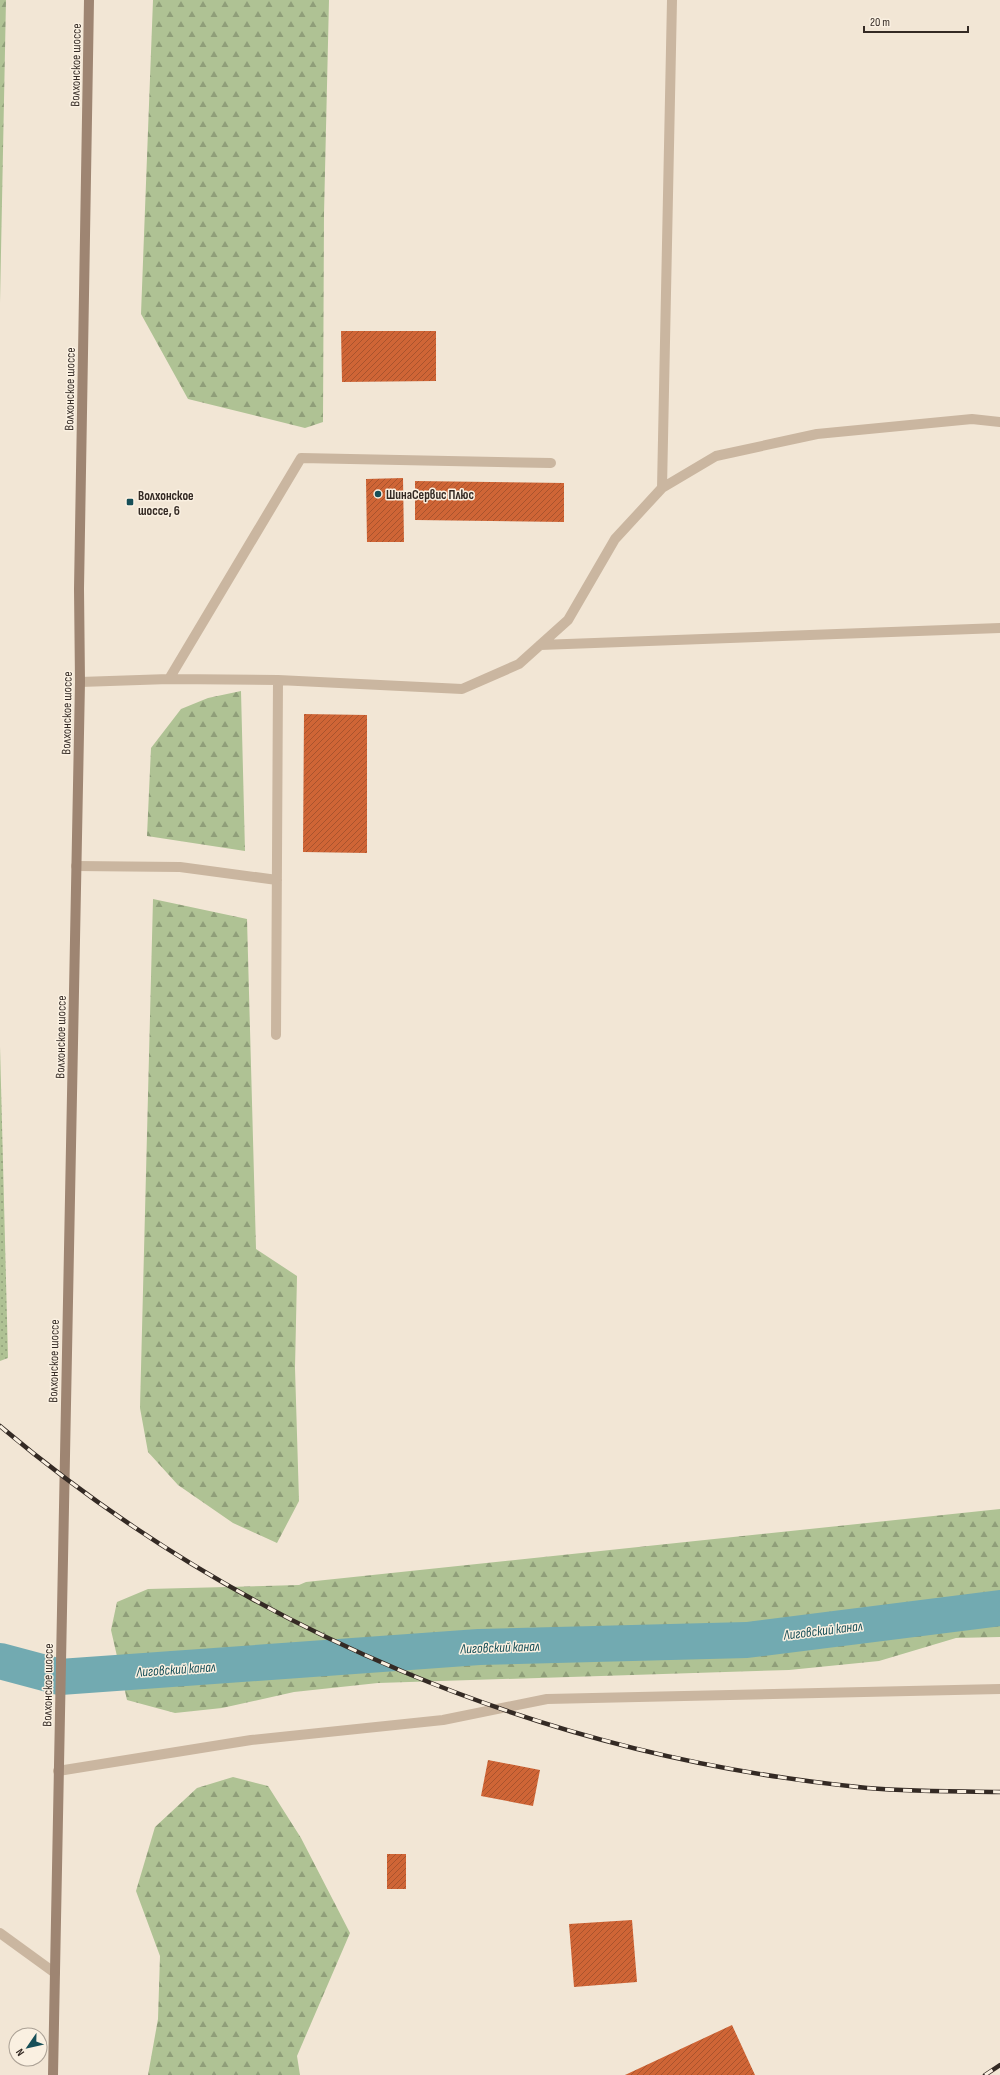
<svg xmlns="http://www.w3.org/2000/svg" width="1000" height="2075" font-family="'Sofia Sans Condensed',sans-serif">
	<defs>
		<pattern id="grass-dots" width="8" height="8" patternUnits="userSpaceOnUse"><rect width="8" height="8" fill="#afc294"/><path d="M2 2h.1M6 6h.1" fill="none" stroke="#8f9e79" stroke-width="1.8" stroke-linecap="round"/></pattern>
		<pattern id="forest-firs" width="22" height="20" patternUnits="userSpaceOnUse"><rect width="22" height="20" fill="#afc294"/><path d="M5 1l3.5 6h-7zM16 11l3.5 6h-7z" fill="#8f9e79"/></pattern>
		<pattern id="building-hatch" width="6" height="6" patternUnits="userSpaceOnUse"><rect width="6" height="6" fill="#cf6536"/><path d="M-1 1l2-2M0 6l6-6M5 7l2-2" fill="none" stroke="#a9532d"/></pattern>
	</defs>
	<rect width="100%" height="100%" fill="#f2e6d5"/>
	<path fill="url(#grass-dots)" d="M0 1046 8 1358 0 1361Z"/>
	<path fill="url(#forest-firs)" d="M0 0H6L0 303Z
		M153 0H329L324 214 323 422 305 428 188 399 141 314Z
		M241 691 245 851 147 836 151 748 181 709 208 698Z
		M153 899 247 919 256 1249 297 1276 295 1368 299 1501 277 1543 233 1523 178 1485 148 1452 140 1408Z
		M1000 1509V1637L956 1638 879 1661 789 1670 378 1683 294 1692 222 1708 175 1713 127 1700 111 1630 117 1602 148 1589 299 1585 306 1582Z
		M233 1777 268 1786 301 1838 350 1933 297 2056 300 2075H148L158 2019 160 1956 136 1891 155 1827 197 1788Z"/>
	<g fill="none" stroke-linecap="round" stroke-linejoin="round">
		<path stroke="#72aab1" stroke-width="36" d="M0 1661 60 1677 479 1647 747 1640 1000 1608"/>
	</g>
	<path fill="url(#building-hatch)" d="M341 331H436V381L342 382Z
		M403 478 404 542H367L366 479Z
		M415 481 564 483V522L415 520Z
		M304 714 367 715V853L303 852Z
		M488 1760 540 1770 533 1806 481 1796Z
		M387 1854H406V1889H387Z
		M632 1920 637 1982 574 1987 569 1924Z
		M732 2025 755 2075H625Z"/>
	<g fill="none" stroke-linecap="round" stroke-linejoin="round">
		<path stroke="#cab6a0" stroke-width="10" d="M662 488 672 0
			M540 645 1000 628
			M169 679 301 458 551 463
			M80 682 169 679 278 680 462 689 519 664 568 620 615 539 662 488 716 456 817 434 972 419 1000 422
			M76 866 180 867 277 880
			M276 1035 278 680
			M58 1771 251 1740 443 1720 547 1699 1000 1689"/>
		<path stroke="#cab6a0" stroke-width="10" d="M0 1933 55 1973"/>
		<path stroke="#9e8572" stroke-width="10" d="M53 2075 80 682 79 589 89 0"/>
		<g stroke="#342a24" stroke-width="4.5">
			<path id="rail" d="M0 1426C242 1630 543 1755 858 1787 905 1792 953 1791 1000 1792
				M985 2075 1000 2065"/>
		</g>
		<use href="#rail" stroke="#faf0e1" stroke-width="3" stroke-dasharray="9" stroke-linecap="butt"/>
	</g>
	<g fill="#174f58" stroke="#faf0e1" stroke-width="1.5">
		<circle cx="378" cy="494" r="4"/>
		<rect x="126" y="498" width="8" height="8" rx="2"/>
	</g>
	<g text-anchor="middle" stroke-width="3" stroke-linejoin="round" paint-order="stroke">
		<g font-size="13" fill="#342a24" stroke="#faf0e1">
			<text transform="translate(75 65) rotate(-89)" y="5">Волхонское шоссе</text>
			<text transform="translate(69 389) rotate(-89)" y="5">Волхонское шоссе</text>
			<text transform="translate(66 713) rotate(-89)" y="5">Волхонское шоссе</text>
			<text transform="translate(60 1037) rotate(-89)" y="5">Волхонское шоссе</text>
			<text transform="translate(53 1361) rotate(-89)" y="5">Волхонское шоссе</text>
			<text transform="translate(47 1685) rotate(-89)" y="5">Волхонское шоссе</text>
		</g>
		<g font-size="13" font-weight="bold" fill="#342a24" stroke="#faf0e1" text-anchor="start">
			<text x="386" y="499">ШинаСервис Плюс</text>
			<text x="138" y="500">Волхонское<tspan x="138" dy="15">шоссе, 6</tspan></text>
		</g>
		<g font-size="14" font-style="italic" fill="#174f58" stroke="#faf0e1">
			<text transform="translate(823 1630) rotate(-7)" y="5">Лиговский канал</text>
			<text transform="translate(500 1647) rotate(-2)" y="5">Лиговский канал</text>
			<text transform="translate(176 1669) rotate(-4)" y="5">Лиговский канал</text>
		</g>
	</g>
	<g transform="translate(28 2047) rotate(236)"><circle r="19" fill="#faf0e1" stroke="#aba195"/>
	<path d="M0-3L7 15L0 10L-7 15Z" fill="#174f58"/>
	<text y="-6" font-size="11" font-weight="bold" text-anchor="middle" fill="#342a24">N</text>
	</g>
	<path d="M864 26v6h104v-6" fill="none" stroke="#342a24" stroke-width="2"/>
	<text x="870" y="26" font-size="12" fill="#342a24" stroke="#faf0e1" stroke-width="3" paint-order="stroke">20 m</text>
</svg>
